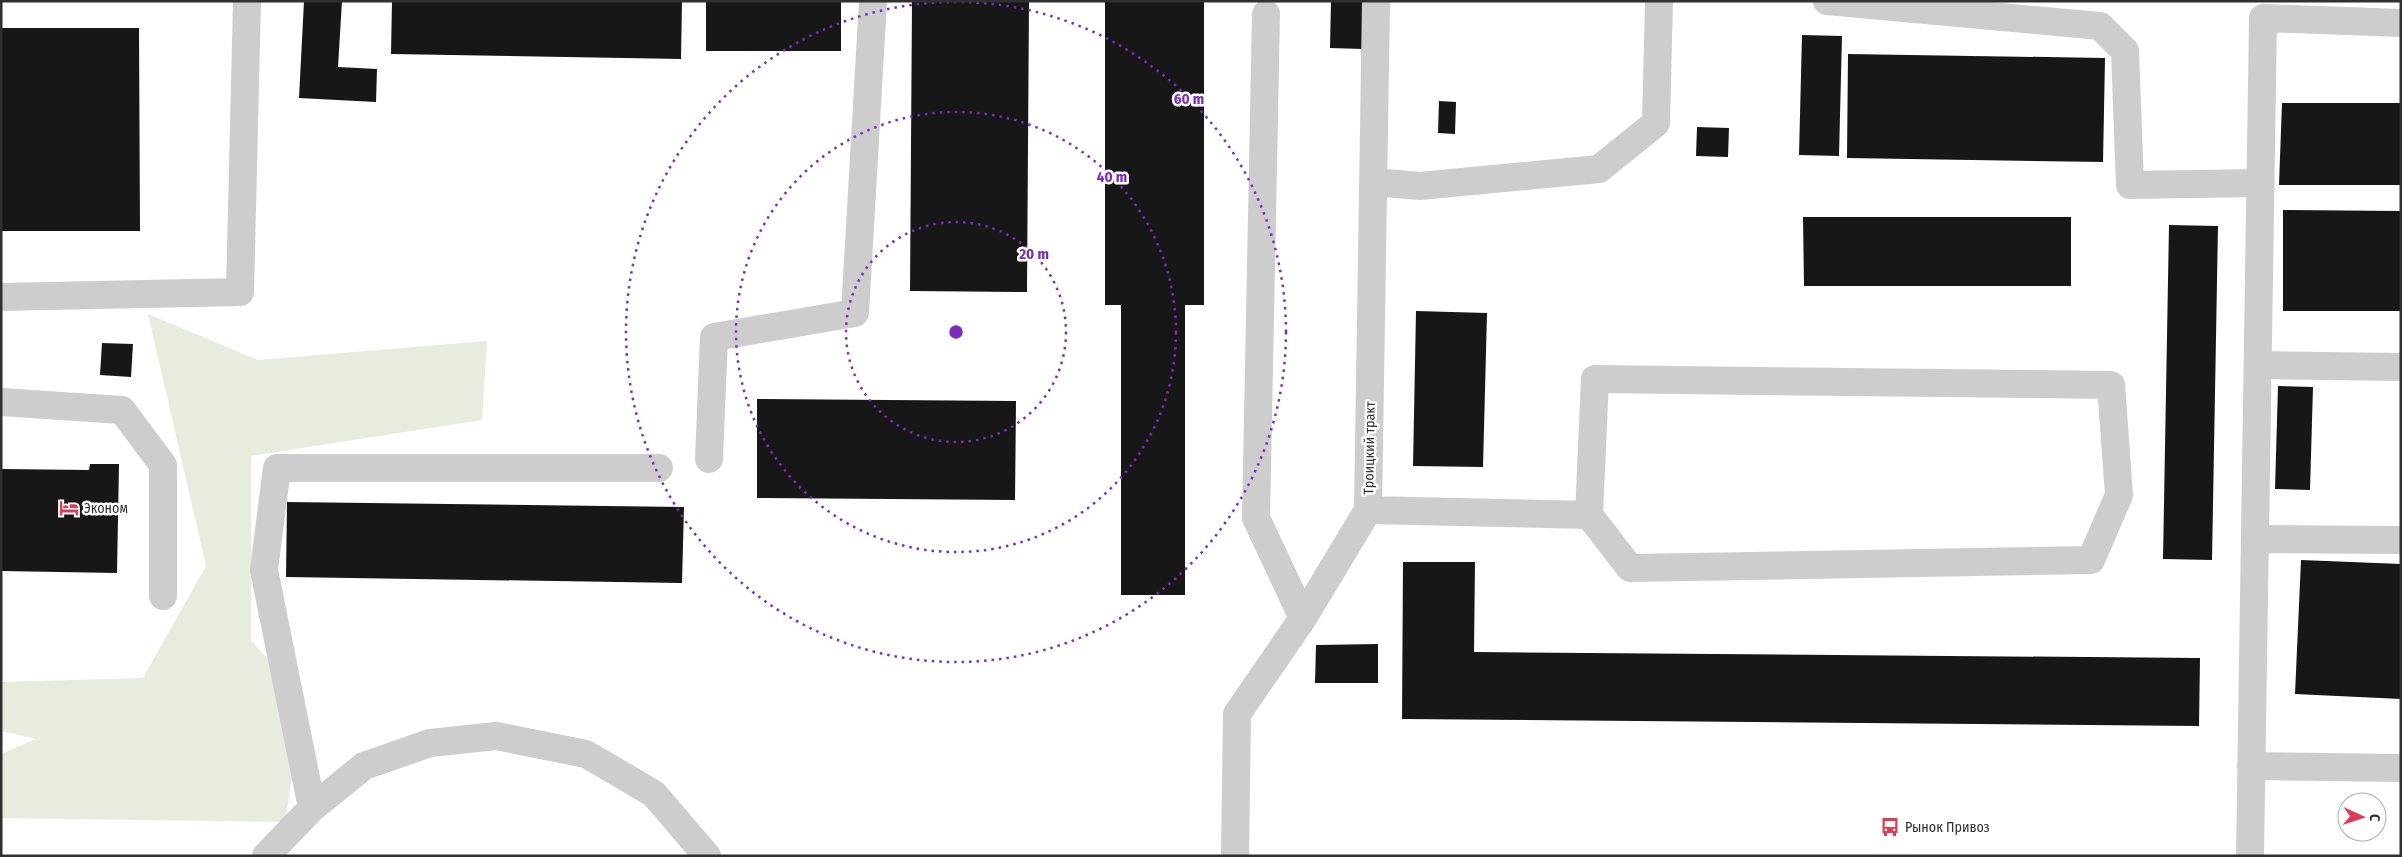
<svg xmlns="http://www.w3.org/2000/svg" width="2402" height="857" font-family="'Fira Sans Condensed',sans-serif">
	<rect width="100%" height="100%" fill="#fff"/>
	<path fill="#e7ecdf" d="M148 314 258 360 487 341 482 420 251 456V641L305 698 285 822 1 818V754L36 739 1 731V682L143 678 206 566Z"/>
	<path fill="#171717" d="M304 1H342L338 67 377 69 376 102 299 98Z
		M392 1H682L681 59 391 54Z
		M706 1H841V51H706Z
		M912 1H1029L1027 292 910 291Z
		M1105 1H1204V305H1185V595H1121V305H1105Z
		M1331 1H1363L1362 49 1330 48Z
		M1 28H139L140 231H1Z
		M1802 35 1842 36 1839 156 1799 155Z
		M1848 54 2105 58 2103 162 1847 158Z
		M1439 101 1456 102 1455 134 1438 133Z
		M2282 103H2401V185H2279Z
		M1697 127 1729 128 1728 157 1696 156Z
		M2283 210 2401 211V311H2283Z
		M1803 217H2071V286H1804Z
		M2169 225 2218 226 2212 560 2163 559Z
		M1416 311 1487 313 1483 467 1413 466Z
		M102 343 133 344 131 377 100 375Z
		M2278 386 2313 387 2310 490 2275 489Z
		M757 399 1016 401 1015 500 757 498Z
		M90 464H119L117 573 1 571V469L89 470Z
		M287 502 684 507 682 583 286 577Z
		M2301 560 2401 564V699L2295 694Z
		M1403 562H1475L1474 652 2200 658 2199 726 1402 719Z
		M1378 644V683H1315L1316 645Z"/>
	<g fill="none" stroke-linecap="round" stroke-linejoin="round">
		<path stroke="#cdcdcd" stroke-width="28" d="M1827 1 2100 26 2125 51 2130 185 2260 183
			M1266 14 1256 518 1303 618
			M1373 182 1420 186 1599 169 1656 123 1659 1
			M1 297 240 292 247 1
			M2258 365 2401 367
			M1 402 122 410 163 465V596
			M709 459 714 337 855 313 873 1
			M1368 510 1589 515 1595 379 2111 385 2119 495 2091 560 1630 568 1589 515
			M2255 539 2401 540
			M2251 766 2401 768
			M312 808 264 570 277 468H659
			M266 856 312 808 364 766 430 743 496 736 586 754 654 794 707 856
			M1235 856 1237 714 1303 618 1368 510 1376 1
			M2250 856 2263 18 2401 23"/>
	</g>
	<g fill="none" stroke="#7b2cbf" stroke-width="2.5" stroke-dasharray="2.5 5">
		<circle cx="956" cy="332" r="110"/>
		<circle cx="956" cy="332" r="220"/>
		<circle cx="956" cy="332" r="330"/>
	</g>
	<defs>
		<g id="hotel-bare" transform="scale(1.5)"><path d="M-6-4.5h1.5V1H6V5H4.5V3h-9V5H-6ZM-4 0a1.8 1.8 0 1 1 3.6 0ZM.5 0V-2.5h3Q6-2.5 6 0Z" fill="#dd3c56" stroke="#fff" stroke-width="2.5" paint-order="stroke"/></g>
		<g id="bus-bare" transform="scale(1.5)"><path d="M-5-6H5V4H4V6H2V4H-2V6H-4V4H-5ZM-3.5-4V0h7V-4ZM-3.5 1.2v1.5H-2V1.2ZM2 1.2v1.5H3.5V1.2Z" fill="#dd3c56" stroke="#fff" stroke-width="2.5" paint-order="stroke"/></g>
	</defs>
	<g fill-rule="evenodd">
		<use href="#hotel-bare" x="69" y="508"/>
		<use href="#bus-bare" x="1890" y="827"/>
	</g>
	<g text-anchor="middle" stroke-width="5" stroke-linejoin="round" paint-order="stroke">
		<g font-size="14" fill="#303030" stroke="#fff">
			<text transform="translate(1369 448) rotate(-89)" y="5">Троицкий тракт</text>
		</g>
		<g font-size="14" fill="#303030" stroke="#fff" text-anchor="start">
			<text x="84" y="513">Эконом</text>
			<text x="1905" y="832">Рынок Привоз</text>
		</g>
	</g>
	<circle cx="956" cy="332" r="8" fill="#7b2cbf" stroke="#fff" stroke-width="2.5"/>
	<g font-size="15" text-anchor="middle" font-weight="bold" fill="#7b2cbf" stroke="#fff" stroke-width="5" stroke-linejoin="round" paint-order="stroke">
		<text x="1189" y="104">60 m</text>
		<text x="1112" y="182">40 m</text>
		<text x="1034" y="259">20 m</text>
	</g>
	<rect width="2402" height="857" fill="none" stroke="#303030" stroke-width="5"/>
	<g transform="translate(2362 817) rotate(93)"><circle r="24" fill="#ffffff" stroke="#acacac"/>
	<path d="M0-4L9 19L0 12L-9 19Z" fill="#dd3c56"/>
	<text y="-8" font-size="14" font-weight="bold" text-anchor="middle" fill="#303030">С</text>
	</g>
</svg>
